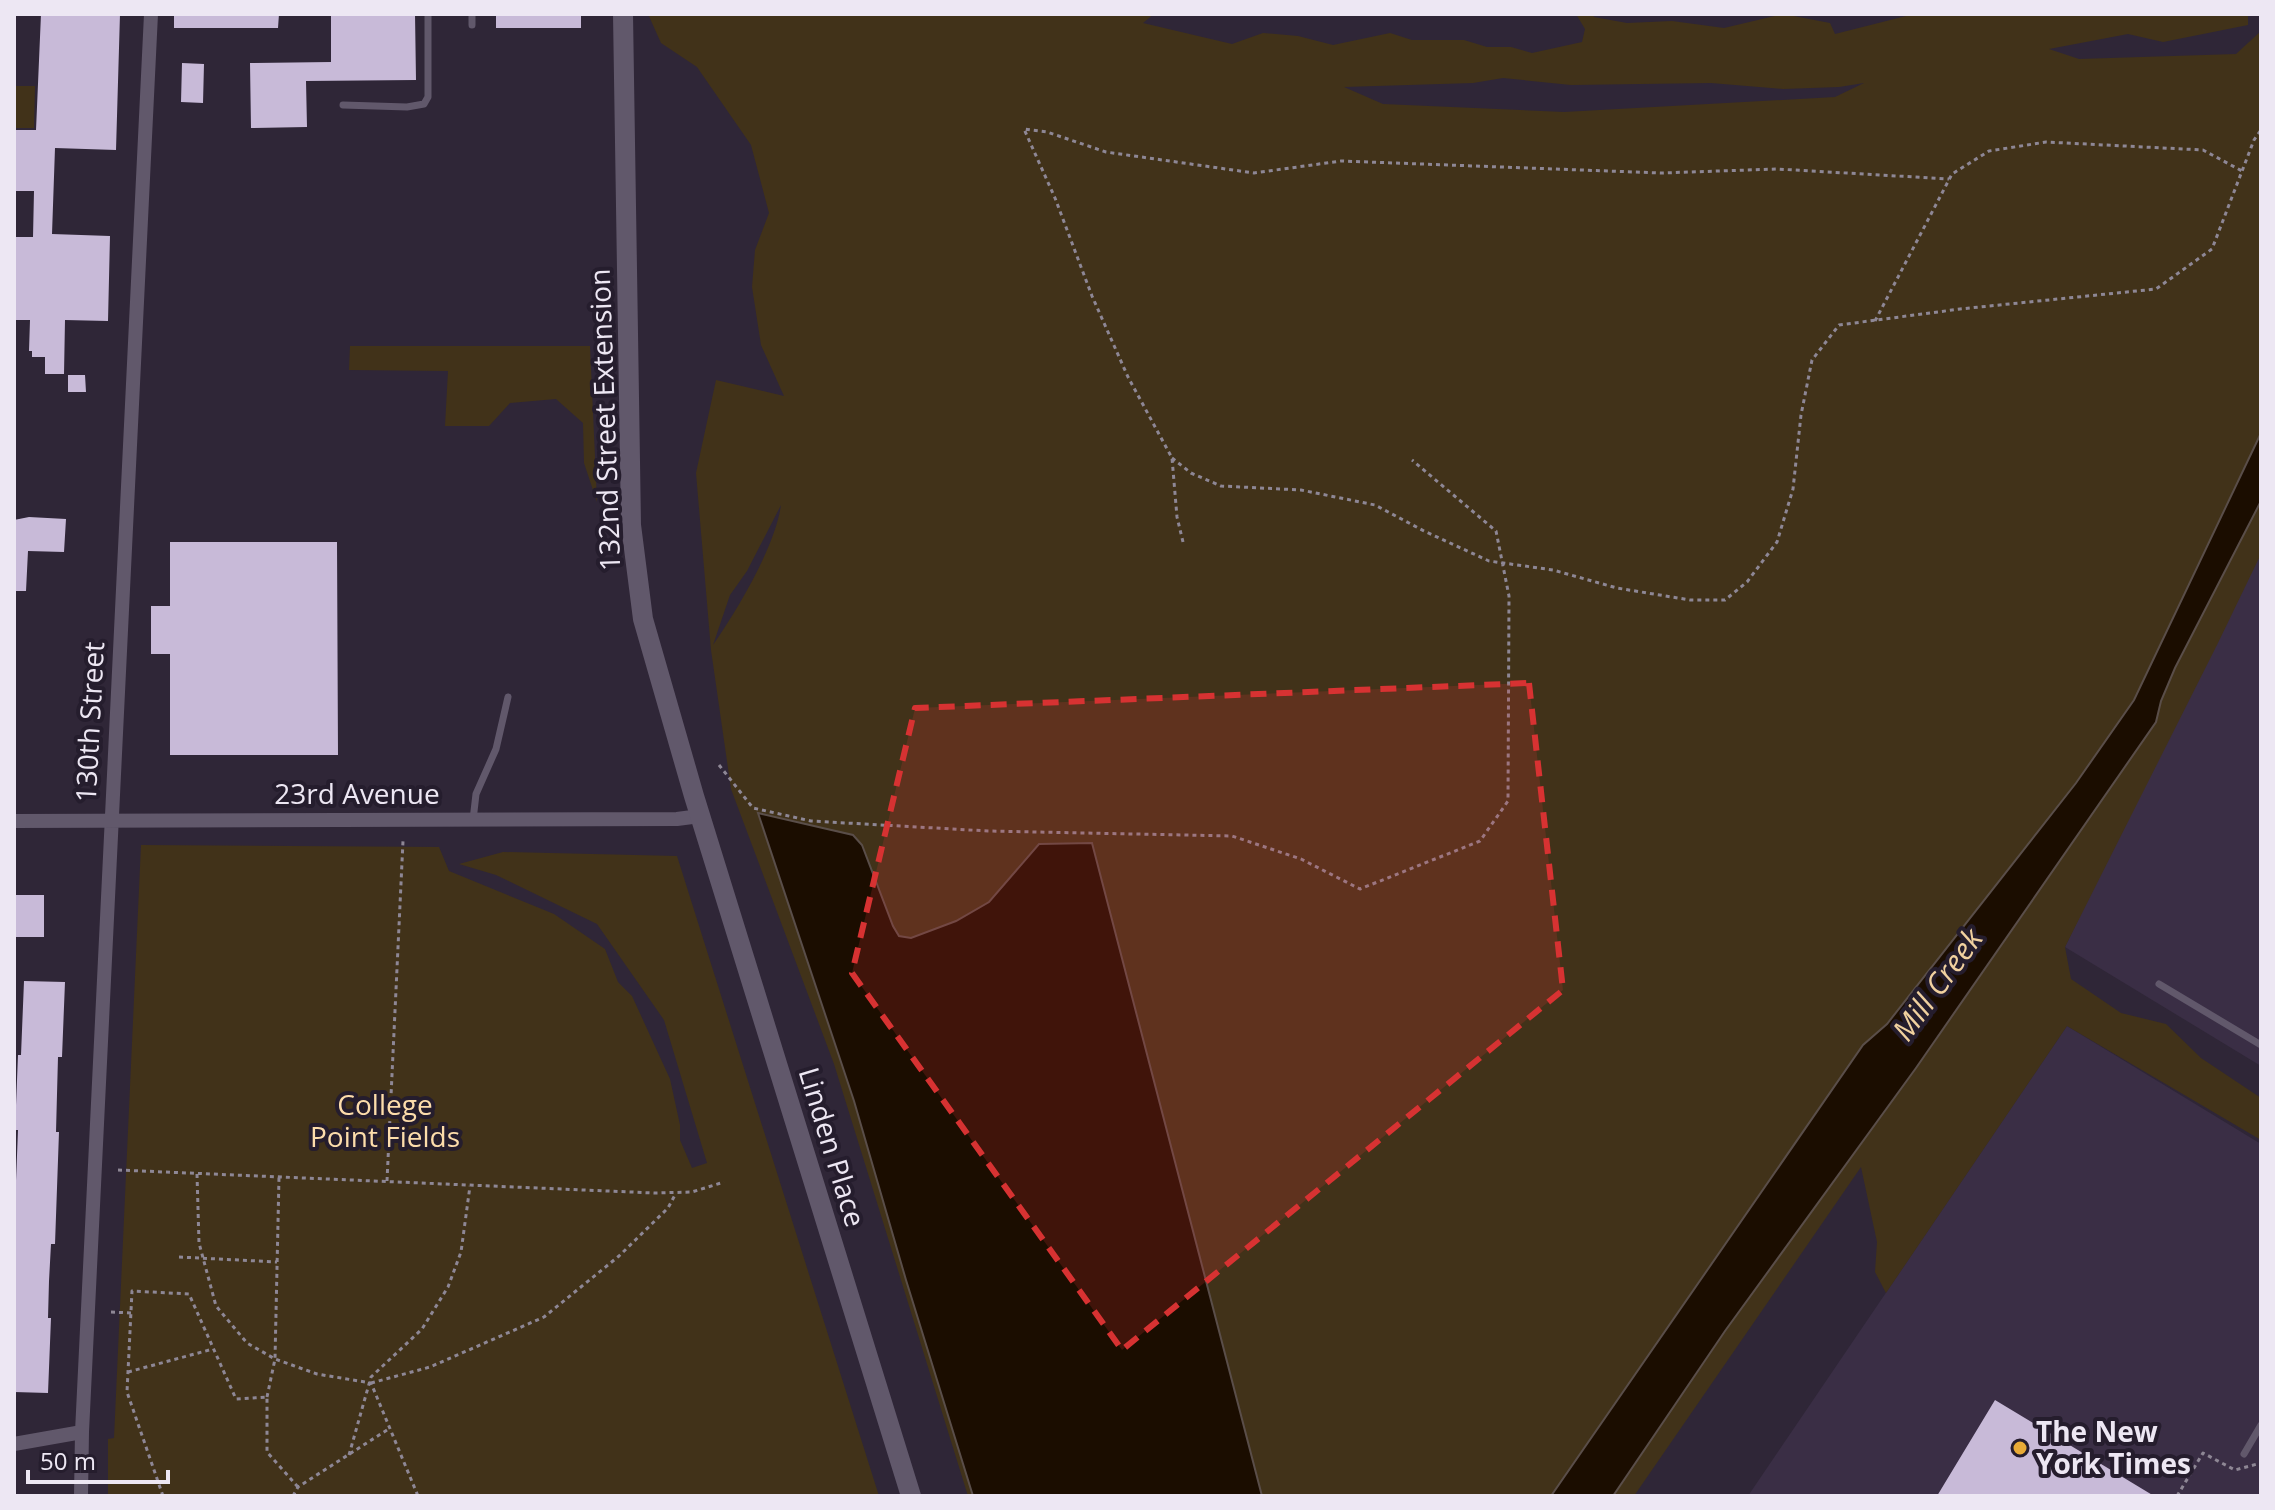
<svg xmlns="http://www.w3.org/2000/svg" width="2275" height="1510" font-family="'Open Sans',sans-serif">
	<rect width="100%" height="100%" fill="#2f2637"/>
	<path fill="#3a2e45" d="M2261 538V1066L2065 947Z
		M2067 1026 2261 1144V1496H1748Z"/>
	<path fill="#413219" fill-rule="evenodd" d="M648 14H1154L1143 23 1232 44 1263 33 1298 36 1333 45 1390 33 1412 40H1464L1487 47H1511L1532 53 1582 42 1585 29 1576 14H1593L1594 17 1627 23 1672 21 1724 28 1783 14 1830 23 1835 34 1914 14H2248V25L2163 42 2128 34 2049 49 2079 59 2236 54 2261 31V433L2134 700 2076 783 1887 1024 1863 1046 1551 1496H1262L1092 843 1039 844 989 902 956 921 911 938 899 936 893 926 862 845 758 814 854 1101 906 1280 973 1496H968L834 1064 731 789 711 650 696 473 716 380 784 396 761 345 752 287 755 250 769 213 751 145 697 67 661 43ZM1503 78 1571 85 1711 83 1783 89 1839 87 1864 83 1835 97 1564 112 1383 104 1344 87 1473 83ZM781 505C775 547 738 609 713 645L730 595 747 571Z
		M14 86H35L34 128H14Z
		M350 346H590L597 502 584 463 583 423 556 399 510 403 489 426H445L448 371 349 370Z
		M2261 501V554L2217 645 2065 947 2071 979 2121 1013 2166 1024 2201 1058 2261 1098V1140L2067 1026 1886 1293 1875 1272 1877 1242 1861 1167 1634 1496H1613L1725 1331 1916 1068 2156 722 2161 701 2175 668Z
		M141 845 439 847 449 871 554 914 605 949 618 982 632 996 670 1079 680 1125V1140L692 1168 707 1163 664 1020 597 924 496 875 459 864 503 852 677 856 879 1496H108V1439L114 1438Z"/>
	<path fill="#1b0d00" stroke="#5a4e49" stroke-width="2" d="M2261 433V501L2175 668 2161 701 2156 722 1916 1068 1725 1331 1613 1496H1551L1863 1045 1887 1024 2076 783 2134 700Z
		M758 813 853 835 862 845 893 926 899 936 911 938 956 921 989 902 1039 844 1092 843 1262 1496H973L906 1280 854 1101Z"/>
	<path fill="#c8bad8" d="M41 14H120L116 150 55 148 52 234 110 236 108 321 65 320 64 374H45V357H32V351H29L30 320H14V237H33L34 191H14V130H36Z
		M174 14H279L278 28H174Z
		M331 14H415L416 80 306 81 307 127 251 128 250 63 331 62Z
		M496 14H581V28H496Z
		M182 63 204 64 203 103 181 102Z
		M68 375H85L86 392H68Z
		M29 517 66 519 64 552 28 551 26 591H14V520Z
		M170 542H337L338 755H170V654H151V606H170Z
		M14 895H44V937H14Z
		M24 981 65 982 62 1057H58L57 1094 56 1132H59L55 1244H51L49 1281 48 1318H51L48 1393 14 1392V1231L18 1130H15L18 1055H21Z
		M1995 1400 2154 1496H1937Z"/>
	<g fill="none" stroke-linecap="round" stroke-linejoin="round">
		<path stroke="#8e8795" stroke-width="3" stroke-dasharray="4 4" stroke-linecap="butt" d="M1875 321 1952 174 1989 151 2046 142 2203 150 2242 171
			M1172 458 1191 473 1221 486 1301 490 1375 505 1424 531 1489 561 1553 570 1617 588 1690 600H1725L1747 582 1777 542 1793 489 1801 415 1812 360 1839 325 1960 309 2156 289 2212 249 2254 140 2261 130
			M1183 542 1177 517 1172 458 1128 377 1092 296 1055 198 1024 129 1047 132 1106 152 1254 173 1341 161 1661 173 1777 169 1949 179
			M719 765 753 808 811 821 988 831 1232 836 1301 859 1360 889 1480 841 1508 801 1509 596 1496 531 1412 460
			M118 1170 654 1193 692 1192 724 1182
			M197 1174 199 1243 216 1306 247 1343 275 1359 317 1374 371 1383 418 1496
			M387 1181 403 841
			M179 1257 277 1262
			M111 1312 131 1313
			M128 1372 213 1349
			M371 1383 430 1367 544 1317 619 1256 668 1208 676 1193
			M267 1397 275 1359 279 1177
			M349 1455 371 1377 422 1329 448 1287 461 1252 470 1186
			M163 1496 127 1392 132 1291 189 1294 236 1399 267 1397V1452L298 1487
			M293 1496 298 1487 387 1430
			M2177 1496 2203 1453 2235 1470 2261 1463"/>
		<path stroke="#61586b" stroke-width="7" d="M472 14V25
			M343 105 407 107 424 104 428 97V14
			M473 820 476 794 496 749 508 697
			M2159 984 2261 1045
			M2244 1454 2261 1425"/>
		<path stroke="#61586b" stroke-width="14" d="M14 821 677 819 700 816
			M14 1444 82 1432
			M81 1496 82 1432 151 14"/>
		<path stroke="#61586b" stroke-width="20" d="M623 14 631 525 643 619 694 796 911 1496"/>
	</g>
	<path fill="#d73232" fill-opacity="0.2" stroke="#d73232" stroke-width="6" stroke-dasharray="16 10" stroke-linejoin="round" d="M1529 683 1563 990 1122 1350 852 973 915 708Z"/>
	<circle fill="#e9ab37" stroke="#251d2d" stroke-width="3" cx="2020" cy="1448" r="8"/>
	<g text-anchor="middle" stroke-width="8" stroke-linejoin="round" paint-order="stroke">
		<g font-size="28" fill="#ede7f3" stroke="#251d2d">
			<text transform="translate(605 420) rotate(-92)" y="10">132nd Street Extension</text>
			<text transform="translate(90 722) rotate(-87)" y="10">130th Street</text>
			<text x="357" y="804">23rd Avenue</text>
			<text transform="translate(832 1147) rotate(73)" y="10">Linden Place</text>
		</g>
		<g font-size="28" fill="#fdddab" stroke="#251d2d">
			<text x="385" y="1115">College<tspan x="385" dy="32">Point Fields</tspan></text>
		</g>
		<g font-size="28" font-weight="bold" fill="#ede7f3" stroke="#251d2d" text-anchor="start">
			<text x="2036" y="1442">The New<tspan x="2036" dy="32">York Times</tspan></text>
		</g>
		<g font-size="30" font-style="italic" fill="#f1d19f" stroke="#251d2d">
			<text transform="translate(1938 985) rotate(-54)" y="10">Mill Creek</text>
		</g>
	</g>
	<rect width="2275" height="1510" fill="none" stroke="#ede7f3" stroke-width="32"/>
	<path d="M28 1470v12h140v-12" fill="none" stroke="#ede7f3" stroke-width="4"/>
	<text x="40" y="1470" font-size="24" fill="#ede7f3" stroke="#251d2d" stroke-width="6" paint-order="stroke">50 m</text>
</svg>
